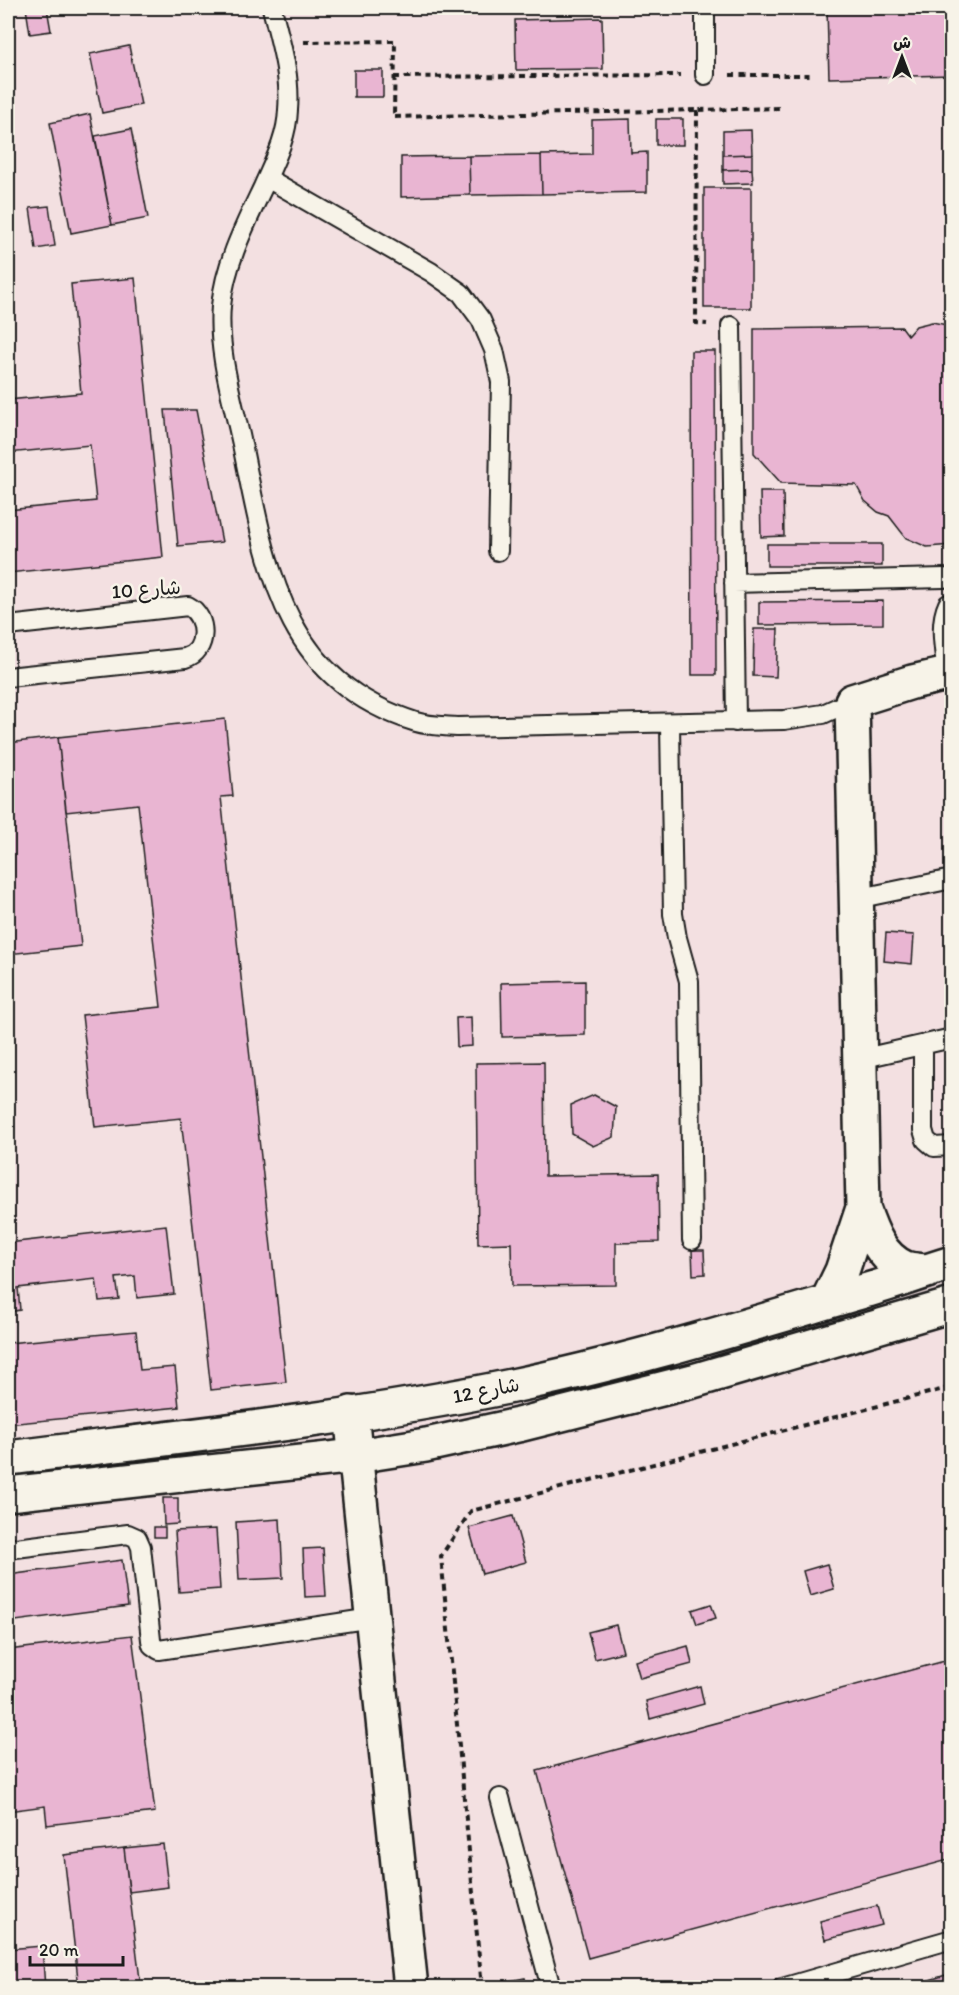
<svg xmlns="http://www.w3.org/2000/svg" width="959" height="1995" font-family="Itim,'Playpen Sans Arabic',sans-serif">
	<rect width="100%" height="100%" fill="#f3e0e1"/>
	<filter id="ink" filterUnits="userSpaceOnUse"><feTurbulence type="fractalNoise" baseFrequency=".0167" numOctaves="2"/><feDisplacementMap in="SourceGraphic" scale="12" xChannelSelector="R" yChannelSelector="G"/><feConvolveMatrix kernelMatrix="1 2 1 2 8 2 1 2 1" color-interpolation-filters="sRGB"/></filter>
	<g filter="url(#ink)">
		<path fill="#e9b5d2" stroke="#1c1c1c" stroke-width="1.5" d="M26 8H47L51 31 30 34Z
			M827 8H952V75L829 78Z
			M602 18 603 69 516 70 515 20Z
			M129 46 141 105 102 113 90 54Z
			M354 70H383V97H354Z
			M90 114 112 225 71 233 50 123Z
			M630 119 631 153 647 152V192L542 194 541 155 592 154V120Z
			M656 119H683V145H656Z
			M131 129 148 218 112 225 95 136Z
			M751 130 752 154 723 155V131Z
			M752 154V169L723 170V155Z
			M541 155 542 194 470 195 469 156Z
			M469 156 470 195 401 197V157Z
			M752 169 753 183 723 184V170Z
			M704 188H751V308H704Z
			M49 206 55 246 36 249 30 208Z
			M135 278 163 557 8 573V510L96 501 90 445 8 453V400L81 393 71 284Z
			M932 322 952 326V545L927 547 906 538 889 516 878 512 865 501 856 485 781 483 754 453V329L902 327 908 335 916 326Z
			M691 351H715L716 675H692Z
			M165 410H196L222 542 178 546Z
			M760 492H783L784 536 761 537Z
			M767 544H882V566H767Z
			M883 601V624L759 625V602Z
			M754 629H778L776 677 753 676Z
			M225 719 233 796 221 797 286 1382 211 1390 181 1118 95 1127 82 1015 161 1007 138 804 66 812 58 737Z
			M58 737 81 946 8 954V743Z
			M886 933 914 935 912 964 884 961Z
			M585 981V1035L502 1037 501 983Z
			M471 1017 472 1046 457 1047 456 1018Z
			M544 1062 545 1176 658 1174 659 1242 616 1243V1285L512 1286 511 1243 478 1244 476 1063Z
			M594 1095 616 1107 614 1137 593 1146 572 1134 571 1105Z
			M166 1225 174 1294 137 1298 135 1276 116 1278 119 1299 99 1301 96 1279 18 1288 20 1310 8 1312V1243Z
			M692 1250H704L705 1274 693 1275Z
			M136 1331 140 1370 175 1367 179 1407 8 1424V1385H11L8 1343Z
			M163 1498H178V1524L164 1525Z
			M513 1516 526 1562 482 1574 469 1528Z
			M280 1519 283 1578 239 1580 236 1522Z
			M154 1527H165V1537H154Z
			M216 1529 220 1589 179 1592 175 1531Z
			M323 1548 326 1596 305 1597 303 1549Z
			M122 1560 128 1606 8 1622V1575Z
			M827 1564 834 1589 810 1596 803 1571Z
			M711 1604 716 1618 697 1624 692 1610Z
			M616 1625 623 1652 595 1659 588 1632Z
			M132 1635 155 1812 47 1825 45 1806 8 1811V1650Z
			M688 1646 692 1664 640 1678 635 1661Z
			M952 1659V1859L588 1958 537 1771Z
			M700 1686 704 1704 650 1719 646 1701Z
			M163 1844 168 1887 129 1892 124 1848Z
			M124 1848 141 1988H79L64 1855Z
			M877 1906 882 1925 825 1940 820 1921Z
			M42 1946 45 1988H8V1949Z
			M946 1975 950 1988H903Z
			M525 1978 527 1988H501L500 1983Z"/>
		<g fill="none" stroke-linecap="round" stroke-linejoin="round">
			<g stroke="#1c1c1c" stroke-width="22">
				<path id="lane" d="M272 8C280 41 291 75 288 110 287 138 274 162 263 187 245 225 225 264 221 306 217 353 234 404 243 449 267 568 283 681 416 722 429 726 444 726 457 727L784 720 823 714 852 701
					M705 75V8
					M267 178 431 272 461 293 481 320 494 350 501 382 498 551
					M731 326 736 722
					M734 583 944 578
					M8 626 188 606C208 616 208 652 185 658L8 677
					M947 674C945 652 938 625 948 604
					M670 724 673 914 677 938 689 981 692 1240
					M856 899 952 879
					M923 1045V1130L926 1140 934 1147 952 1146
					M860 1059 952 1038
					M8 1549 128 1534 137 1538 141 1547 151 1640 152 1645 159 1650 372 1618
					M500 1798 551 1988
					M782 1988 952 1939"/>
			</g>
			<g stroke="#1c1c1c" stroke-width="38">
				<path id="street" d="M924 1271C918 1270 911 1270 905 1268 880 1257 871 1231 863 1208L852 701 912 682 952 673
					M828 1300 842 1271 863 1208
					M351 1413 411 1988"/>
			</g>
			<g stroke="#1c1c1c" stroke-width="38">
				<path id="secondary" d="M8 1458C176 1437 346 1420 512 1386 630 1362 748 1325 864 1291 893 1283 922 1272 952 1263
					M8 1494 356 1456 426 1445 518 1425 693 1381 952 1305"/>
			</g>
			<path stroke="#1c1c1c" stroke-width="4" stroke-dasharray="6 4.5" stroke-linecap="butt" d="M304 42 395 41 394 117 783 108
				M730 75H810
				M394 77 680 75
				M697 110 696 323 707 324
				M482 1988 441 1556 471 1511 952 1387"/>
			<use href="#lane" stroke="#f7f3e8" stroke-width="18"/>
			<use href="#street" stroke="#f7f3e8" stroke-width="33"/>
			<use href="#secondary" stroke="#f7f3e8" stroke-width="33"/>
		</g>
	</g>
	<g text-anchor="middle" stroke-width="5" stroke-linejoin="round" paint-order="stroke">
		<g font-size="20" fill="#1c1c1c" stroke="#f7f3e8">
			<text transform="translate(146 589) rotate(-4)" y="7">شارع 10</text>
			<text transform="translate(486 1390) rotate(-11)" y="7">شارع 12</text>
		</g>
	</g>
	<rect width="959" height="1995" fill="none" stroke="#f7f3e8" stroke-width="30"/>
	<rect x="15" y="15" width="929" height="1965" fill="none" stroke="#1c1c1c" stroke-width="2" filter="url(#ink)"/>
	<g transform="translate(902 57)" stroke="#f7f3e8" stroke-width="4.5" paint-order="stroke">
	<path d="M0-4.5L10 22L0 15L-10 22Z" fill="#1c1c1c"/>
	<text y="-9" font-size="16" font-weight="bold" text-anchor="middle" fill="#1c1c1c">ش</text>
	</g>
	<path d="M30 1956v9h93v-9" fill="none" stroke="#1c1c1c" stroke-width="3"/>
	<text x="39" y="1956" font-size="18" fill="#1c1c1c" stroke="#f7f3e8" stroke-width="4.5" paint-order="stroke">20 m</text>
</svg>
